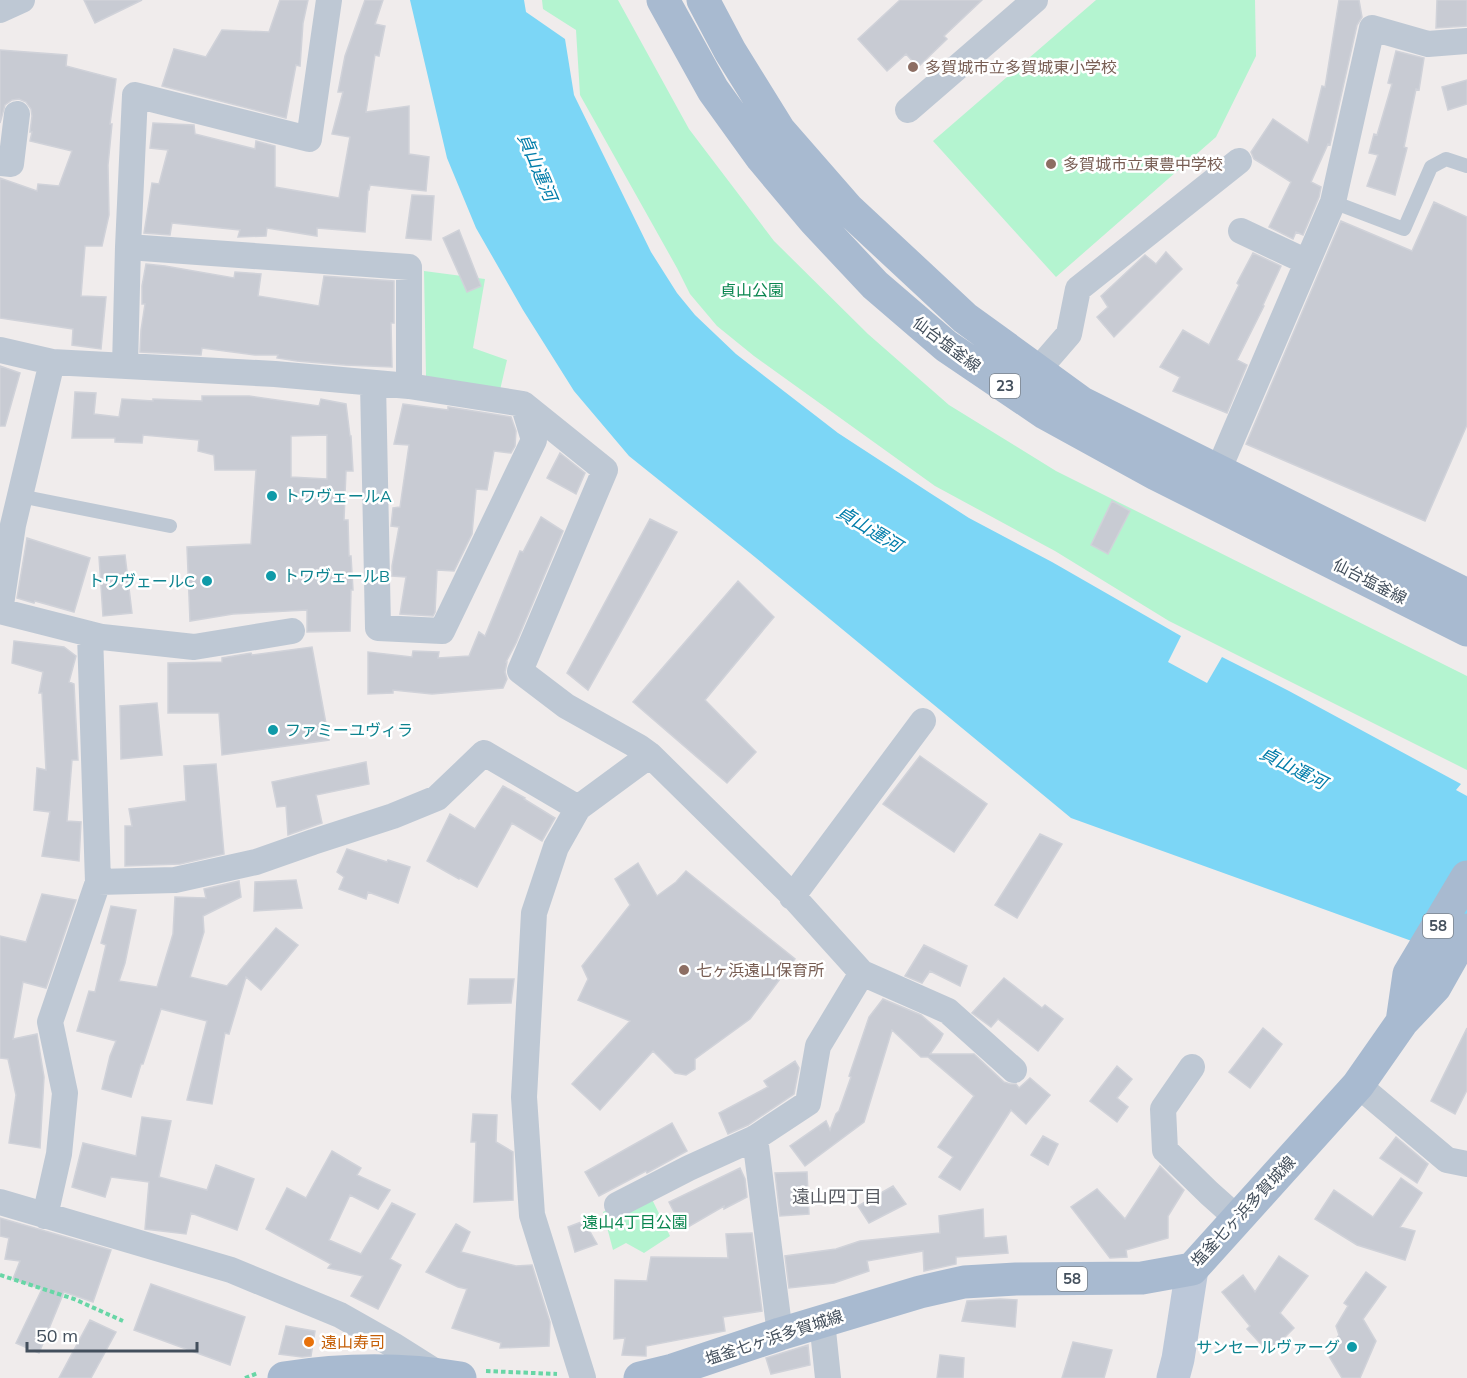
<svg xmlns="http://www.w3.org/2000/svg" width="1467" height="1378" font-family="Mulish,'Noto Sans JP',sans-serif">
	<rect width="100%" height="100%" fill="#f0ecec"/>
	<path fill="#b4f4d0" d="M542 0H618L689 129 774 241 868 334 949 405 1056 471 1467 676V770L1169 621 1055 551 935 486 754 356 717 326 690 294 677 268 580 95 576 30 543 9Z
		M1096 0H1255L1256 56 1216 137 1056 277 933 141Z
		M424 271 485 279 473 348 507 360 500 390 426 376Z
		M647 1189 670 1236 644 1253 626 1243 613 1250 603 1212Z"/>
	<path fill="#7cd6f6" d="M410 0H524L526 12 565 39 574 95 651 252 677 293 695 315 736 354 838 433 930 493 969 518 1052 562 1181 636 1168 662 1207 683 1222 657 1289 691 1461 784 1456 790 1467 796V961L1071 818 750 553 629 456 574 391 523 310 476 228 447 158Z"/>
	<path fill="#c8cbd3" stroke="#d0d2d9" stroke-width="1.5" fill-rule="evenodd" d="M84 0H142L95 23Z
		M280 0H308L303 23 300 66 296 65 286 118 162 86 174 49 206 57 222 30 269 32Z
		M365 0H383L375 24 385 26 379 56 375 55 366 112 409 106V154L429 157 426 191 370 185 369 190H368L365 232 317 228V236L267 228 266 236 238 237 240 230 172 223 170 235 144 233 152 183 159 184 168 150 150 148 153 123 194 125 195 134 255 149 256 141 275 146V187L339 198 350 137 332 134 343 92H338L345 56Z
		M900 0H982L944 36 947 39 918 67 906 54 887 71 858 39Z
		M1339 0H1359L1362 17 1357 25 1330 145 1328 144 1311 182 1321 187 1319 197 1303 235 1296 232 1293 239 1269 227 1291 182 1254 159 1251 152 1273 119 1308 143 1322 86 1325 87Z
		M1437 0H1467V26L1436 28Z
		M0 50 67 55 66 66 116 79 110 124H112L108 165 109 215 102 246H85L81 296 106 297 101 349 72 345 73 329 0 318V178L37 191 38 184 59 186 72 151 30 141 32 132H30L32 116 31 109 26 102 19 99 12 100 5 105 0 123Z
		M1396 51 1424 58 1419 90 1416 89 1404 147 1407 148 1395 195 1367 186 1378 155 1369 153 1374 134 1377 135 1392 84 1388 83Z
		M1467 80V104L1448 110 1442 87Z
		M412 195 434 196 431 240 406 238Z
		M1434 202 1467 217V425L1425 521 1246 444 1341 221 1412 251Z
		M459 230 481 286 467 292 443 238Z
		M1166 252 1182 269 1114 337 1097 317 1108 307 1101 296 1145 255 1156 264Z
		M1253 253 1281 266 1263 305 1264 306 1237 360 1247 365 1227 413 1173 391 1180 377 1160 367 1183 330 1209 345 1239 285 1237 283Z
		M146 264 165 266 234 278 235 272 261 274 258 296 319 306 324 276 394 281V323H391L392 367 345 365 297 361 277 358 278 355H255L202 348 201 355 140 352 141 330 145 304H142V286Z
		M0 366 20 373 5 426H0Z
		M75 392 96 393 94 414 119 417 122 399 153 401V399L202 401V396H249L319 406 321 399 346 404 350 436H351L353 471H346L344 520H348L349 556H351L353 590H351L350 631 307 632V610L233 614 190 621 187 547 251 544 256 470H215L214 455 198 451 199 440 143 435 142 443 115 442V438H72ZM327 435V479L291 477V436Z
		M403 404 448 410V407L511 417 516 431 515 446 511 453 494 451 487 490 476 489 472 534 454 571 437 570 435 612 433 616 400 614 406 577 392 576V566L399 527 391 526 393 508 400 507 409 445 394 444Z
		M560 453 585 473 576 494 547 478Z
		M1112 501 1130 511 1108 554 1091 545Z
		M541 517 563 531 516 643 506 662H507L505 672 507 679 503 688 432 694 393 690V693L368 694V652L412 657 413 651 439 652 438 658 469 656 479 632 485 636 520 551 523 552Z
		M650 519 677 532 588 690 567 673Z
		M27 538 90 558 74 612 35 601 34 603 17 598Z
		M125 555 132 613 103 616 99 557Z
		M738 581 774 617 705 700 756 752 727 783 633 702Z
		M14 641 64 647 76 656 69 682 74 684 78 760H72L67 821 81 822 79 861 42 856 50 812 34 810 37 768 46 770 42 693H39L43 672 12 663Z
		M312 647 329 740 222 755 219 713H168V663L222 662V658L251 653 252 655Z
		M157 703 162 755 121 759 120 706Z
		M920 756 987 804 954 852 883 804Z
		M366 762 369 784 316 795 322 823 288 835 286 806 277 807 272 782Z
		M216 764 224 854 180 864 125 866V826H132L129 809 186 801 184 766Z
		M503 786 525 798 524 799 555 818 542 841 512 823 477 887 460 878 459 879 427 861 450 814 475 829Z
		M1040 834 1062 844 1017 918 995 905Z
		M347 849 387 862 388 860 410 867 398 903 368 892 366 899 339 889 344 877 337 872Z
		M638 863 657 896 676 882 686 871 795 959 750 1019 695 1059V1069L686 1075 675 1073 653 1051 600 1110 572 1084 630 1021 578 1000 588 979 582 966 630 905 615 879Z
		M296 880 302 908 254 911 255 882Z
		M239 881 241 897 203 916 204 932 190 977 227 986 276 928 298 945 261 990 246 977 229 1034 225 1033 212 1104 187 1100 207 1021 161 1009 143 1064H141L131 1097 102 1089 110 1056 116 1041 77 1031 89 991 95 992 106 945 101 943 111 906 136 910 125 963 119 981 157 987 173 934 175 897 206 898 204 889Z
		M42 894 76 900 46 988 23 982 13 1039 37 1034 44 1077 40 1148 9 1143 16 1095 8 1059 0 1058V936L26 942Z
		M924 945 967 966 960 986 930 971 922 983 905 976Z
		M1004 978 1042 1008 1045 1005 1063 1019 1038 1051 998 1019 991 1027 972 1013Z
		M470 979H514L511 1003 468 1004Z
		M883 999 921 1015 943 1034 940 1040 930 1054H974L1004 1082 1010 1084H1016L1019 1088 1030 1078 1050 1095 1026 1124 1011 1110 960 1190 939 1177 953 1157 938 1147 974 1096 928 1057H921L892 1030 864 1122 805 1166 790 1146 826 1121 830 1130 836 1114 839 1111 851 1077 849 1076 869 1017Z
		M1263 1028 1282 1044 1250 1088 1229 1072Z
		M1467 1028V1090L1455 1114 1431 1101Z
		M795 1061 799 1068 794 1094 748 1125 728 1134 719 1113 768 1087 764 1081Z
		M1117 1066 1132 1079 1117 1098 1128 1107 1117 1122 1090 1101Z
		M473 1114 497 1115 496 1142 513 1152V1200L474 1202 476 1142H471Z
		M142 1117 171 1121 159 1177 207 1190 216 1165 254 1179 237 1230 191 1213 186 1234 145 1229 149 1182 111 1177 105 1197 72 1187 83 1143 136 1156Z
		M672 1123 687 1151 647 1173 646 1171 599 1196 585 1172Z
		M1043 1136 1058 1144 1048 1165 1031 1155Z
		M1396 1137 1428 1164 1417 1183 1380 1158Z
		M332 1151 361 1168 357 1175 390 1190 378 1209 350 1195 329 1240 361 1254 392 1203 415 1214 390 1259 401 1265 378 1309 351 1296 363 1276 328 1268 331 1264 266 1229 287 1188 306 1198Z
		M1160 1166 1184 1190 1168 1216V1238L1126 1250 1127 1257 1110 1258 1071 1207 1097 1189 1125 1219Z
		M740 1168 745 1179 747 1197 724 1209V1206L683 1230 669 1202Z
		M807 1172 809 1214 780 1216 775 1173Z
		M1401 1178 1422 1193 1400 1227 1415 1231 1405 1260 1357 1245 1315 1219 1334 1190 1373 1217Z
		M893 1186 906 1204 869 1223 858 1206Z
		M983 1209 984 1238 1006 1236 1008 1253 956 1257V1264L924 1271 923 1251 867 1261 869 1271 834 1283 789 1288 785 1256 836 1249 860 1241 940 1233 939 1216Z
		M0 1218 111 1250 93 1302 64 1292 39 1353 16 1343 42 1289 13 1279 20 1261 5 1259 9 1238 0 1236Z
		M584 1221 597 1244 575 1252 568 1227Z
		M456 1224 470 1232 461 1252 516 1266 532 1265 550 1322 549 1346 500 1348 501 1343 452 1328 467 1289 458 1287 426 1272Z
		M752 1233 762 1311 723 1317 725 1331 646 1346V1356L622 1355 625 1338 614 1339 615 1280 647 1281 651 1257 728 1258 726 1234Z
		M1279 1256 1308 1276 1280 1313 1294 1328 1269 1353 1247 1329 1250 1326 1222 1292 1243 1275 1255 1292Z
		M1366 1272 1386 1287 1363 1319 1376 1341 1360 1378H1342L1327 1353 1339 1335 1336 1326 1348 1306 1344 1303Z
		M151 1284 245 1317 230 1365 134 1330Z
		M1000 1299 1017 1300 1015 1327 962 1321 967 1301Z
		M90 1320 116 1332 91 1378H59Z
		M286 1326 315 1331 311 1356 302 1357 279 1354Z
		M1073 1342 1112 1350 1104 1378H1062Z
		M808 1345 810 1365 771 1374 766 1358Z
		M940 1355 964 1358 963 1378H937Z"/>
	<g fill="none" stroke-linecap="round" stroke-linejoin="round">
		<path stroke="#68d6a6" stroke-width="4" stroke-dasharray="4.5 3" stroke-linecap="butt" d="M0 1275 74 1299 123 1321
			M486 1371 557 1374
			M245 1378 258 1373"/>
		<path stroke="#bec8d4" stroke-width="14" d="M1333 202 1404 229 1431 167 1446 159 1467 166
			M20 496 170 526"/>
		<path stroke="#bec8d4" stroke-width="26" d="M0 10 22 0
			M908 110 1035 0
			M0 163 11 164 17 114
			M1241 231 1307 262
			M128 247 409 267V386
			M0 350 52 362 13 525 0 611
			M52 362 275 374 409 386 523 404
			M125 366 128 247 135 95 309 139 329 0
			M1037 371 1069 334 1078 289 1239 161
			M373 383 378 628 442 631 534 440 523 404 605 470 520 671 566 706 639 747 650 755 578 808 556 847 534 913 524 1097 532 1215 583 1378
			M1218 471 1333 202 1372 28 1428 44 1467 41
			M0 611 102 637 194 647 292 631
			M650 755 788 891 862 973
			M98 882 175 880 256 862 313 842 393 816 437 798 484 753 578 808
			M792 897 923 721
			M1192 1067 1163 1109 1165 1150 1209 1193 1237 1218
			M1358 1085 1447 1160 1467 1164
			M755 1138 780 1334
			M0 1202 231 1270 340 1315 393 1345 439 1374
			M617 1205 689 1168 755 1138 808 1103 818 1046 862 973 948 1011 1014 1070
			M45 1216 59 1154 65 1093 50 1022 98 882 90 634
			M822 1321 828 1378"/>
		<path stroke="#bcc8d9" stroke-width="33" d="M1173 1378 1178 1359 1192 1269"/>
		<path stroke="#a8bad0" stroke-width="33" d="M663 0 713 90 762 158 814 220 875 285 946 346 1045 413 1156 474 1467 630
			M703 0 730 51 779 130 848 209 965 318 1082 403 1467 595
			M1402 1022 1409 974 1467 877
			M284 1378C342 1369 402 1368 460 1378
			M640 1378 673 1370 780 1334 920 1292 964 1282 1016 1279 1142 1278 1192 1269 1358 1085 1402 1022 1435 987 1467 930"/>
	</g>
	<g fill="#8d6e63" stroke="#fff" stroke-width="2">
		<circle cx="913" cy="67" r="6"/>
		<circle cx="1051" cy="164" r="6"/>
		<circle cx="684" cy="970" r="6"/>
	</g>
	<g fill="#0f9aa8" stroke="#fff" stroke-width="2">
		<circle cx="272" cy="496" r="6"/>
		<circle cx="271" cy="576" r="6"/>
		<circle cx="207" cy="581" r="6"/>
		<circle cx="273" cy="730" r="6"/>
		<circle cx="1352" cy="1347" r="6"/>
	</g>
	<circle fill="#e8710a" stroke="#fff" stroke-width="2" cx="309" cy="1342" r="6"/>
	<g text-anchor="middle" stroke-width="5" stroke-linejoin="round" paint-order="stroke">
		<g fill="#fff" stroke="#7b848d" stroke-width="1.5">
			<rect x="990" y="374" width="30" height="24" rx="4.5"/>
			<rect x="1423" y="914" width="30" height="24" rx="4.5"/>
			<rect x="1057" y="1267" width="30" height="24" rx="4.5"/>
		</g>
		<g font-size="15" font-weight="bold" fill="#434f5c">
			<text x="1005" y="391">23</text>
			<text x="1438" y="931">58</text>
			<text x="1072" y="1284">58</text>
		</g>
		<g font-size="16" fill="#785e54" stroke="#fff" text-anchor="start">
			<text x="925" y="73">多賀城市立多賀城東小学校</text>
			<text x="1063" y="170">多賀城市立東豊中学校</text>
			<text x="696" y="976">七ヶ浜遠山保育所</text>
		</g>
		<g font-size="16" fill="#0b8650" stroke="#fff">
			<text x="752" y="296">貞山公園</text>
			<text x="635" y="1228">遠山4丁目公園</text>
		</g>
		<g font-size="16" fill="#434f5c" stroke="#fff">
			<text transform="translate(947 344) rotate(37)" y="6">仙台塩釜線</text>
			<text transform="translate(1370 581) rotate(27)" y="6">仙台塩釜線</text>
			<text transform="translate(1243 1211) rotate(-47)" y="6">塩釜七ヶ浜多賀城線</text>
			<text transform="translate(774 1337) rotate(-18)" y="6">塩釜七ヶ浜多賀城線</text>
		</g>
		<g font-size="16" fill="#0d838f" stroke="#fff" text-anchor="start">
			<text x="284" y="502">トワヴェールA</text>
			<text x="283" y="582">トワヴェールB</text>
			<text x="195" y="587" text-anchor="end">トワヴェールC</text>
			<text x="285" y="736">ファミーユヴィラ</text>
			<text x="1340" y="1353" text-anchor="end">サンセールヴァーグ</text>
		</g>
		<g font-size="16" fill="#c56008" stroke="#fff" text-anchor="start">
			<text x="321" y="1348">遠山寿司</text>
		</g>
		<g font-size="18" font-style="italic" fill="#017daa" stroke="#fff">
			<text transform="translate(537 167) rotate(67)" y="6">貞山運河</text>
			<text transform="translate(869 529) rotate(31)" y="6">貞山運河</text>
			<text transform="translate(1293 768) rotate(27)" y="6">貞山運河</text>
		</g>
		<g font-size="18" fill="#595c63" stroke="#fff">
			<text x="837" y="1203">遠山四丁目</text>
		</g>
	</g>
	<path d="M27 1342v9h170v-9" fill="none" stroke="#434f5c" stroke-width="3"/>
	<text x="36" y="1342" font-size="18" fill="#434f5c" stroke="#ffffff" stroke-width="4.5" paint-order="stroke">50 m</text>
</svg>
